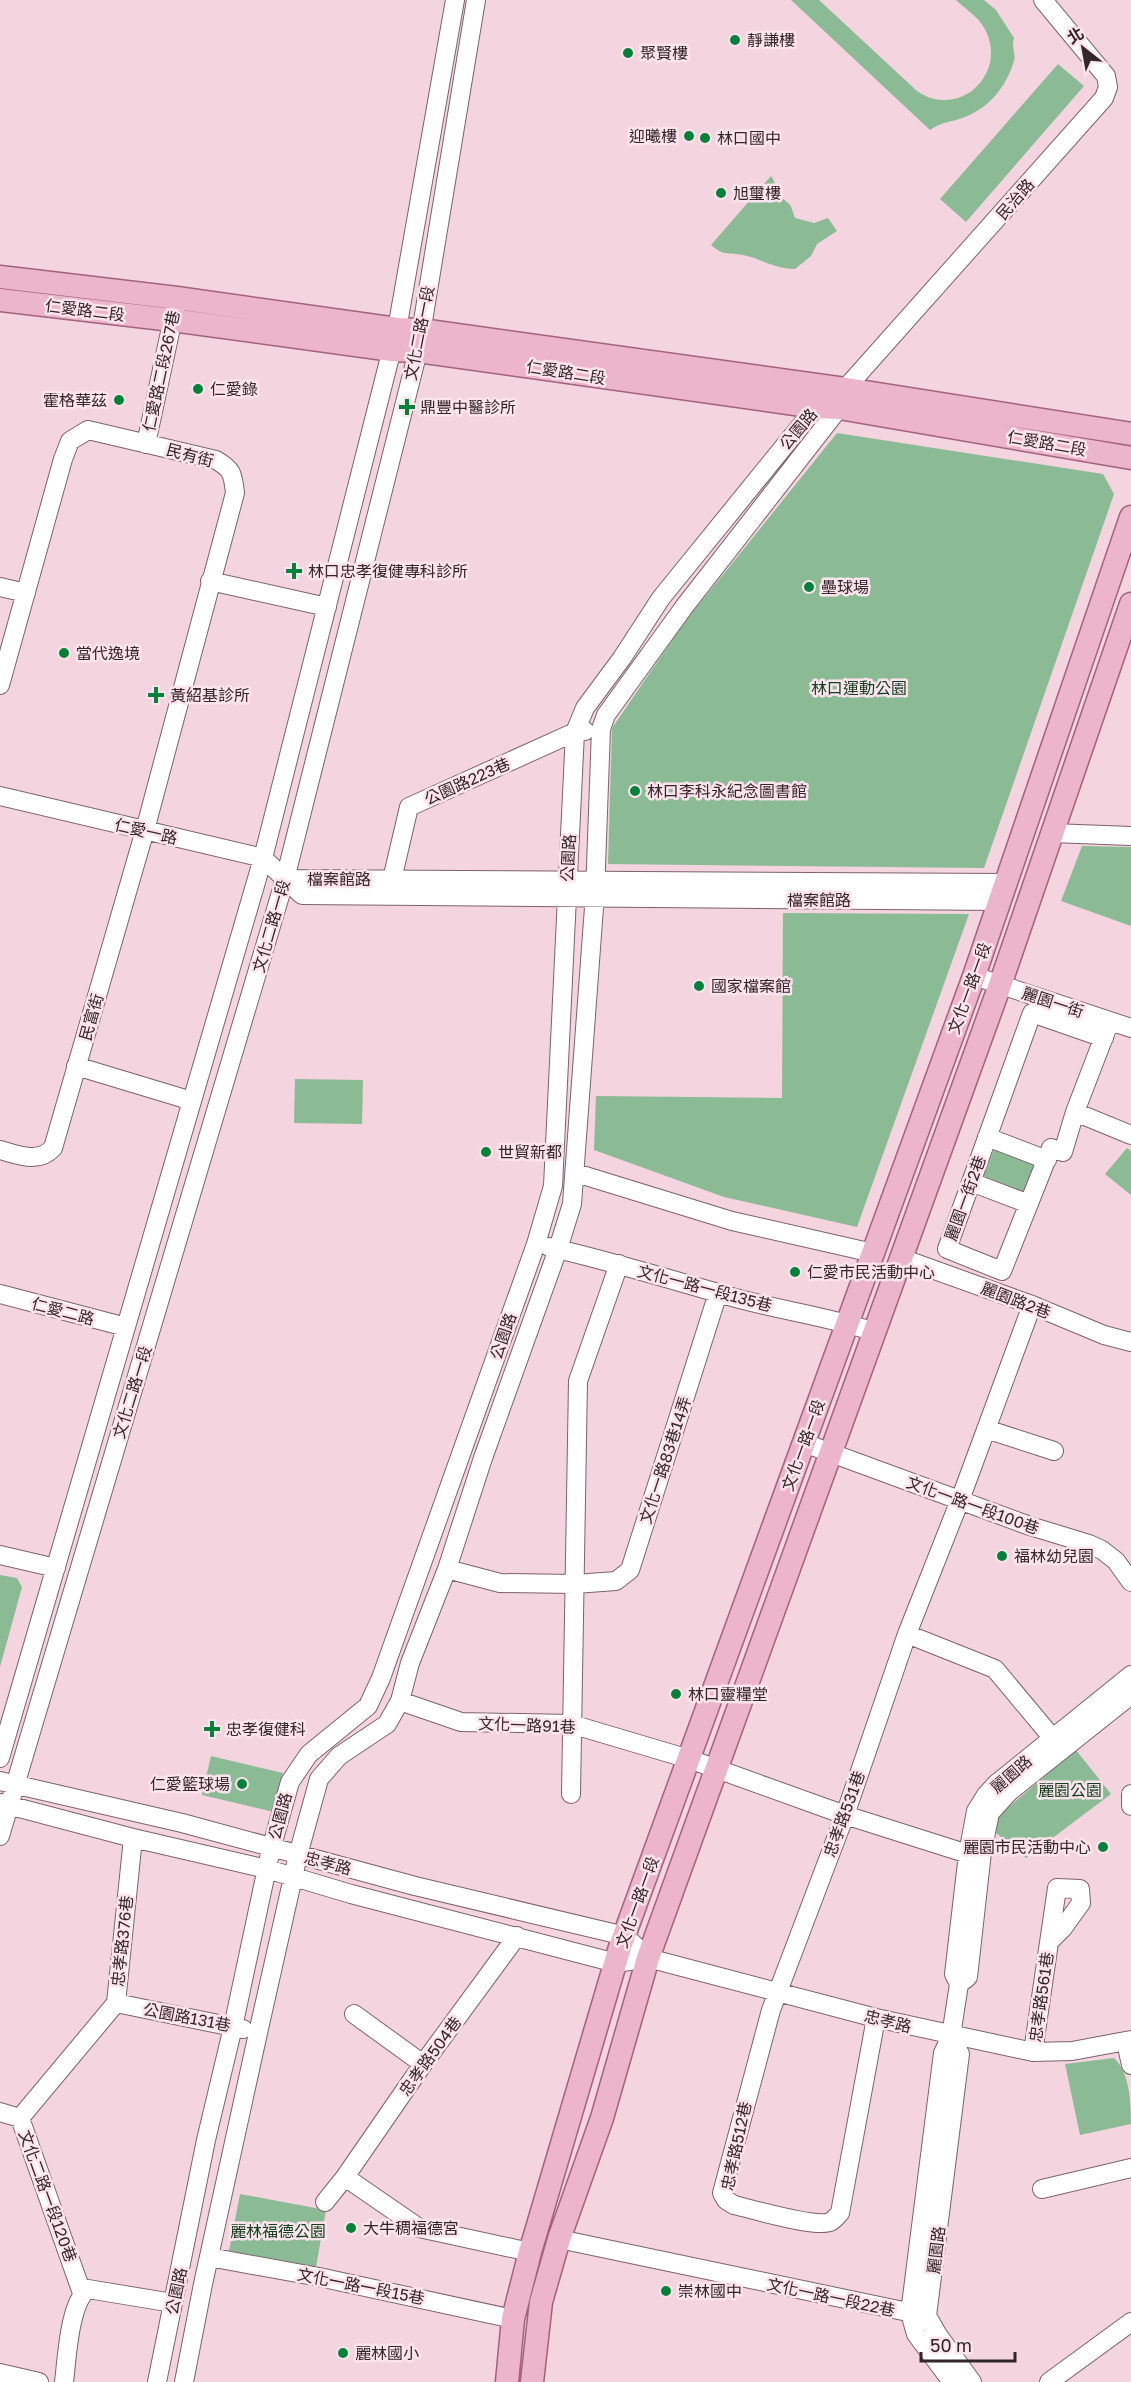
<svg xmlns="http://www.w3.org/2000/svg" width="1131" height="2382" font-family="'Golos Text','Noto Sans TC',sans-serif">
	<rect width="100%" height="100%" fill="#f4d4df"/>
	<path fill="#8bbb95" d="M791 0H819L917 91C960 121 1011 71 983 26 977 16 964 8 956 0H984L996 10 1014 38C1011 46 1016 54 1014 61 1006 87 990 107 965 117 950 123 946 120 930 130Z
		M1058 64 1084 86 966 222 940 199Z
		M771 176C775 181 778 194 782 198 793 207 790 204 795 218L814 223 828 218 837 231 817 244 811 256 795 269C771 268 763 259 743 255 728 252 725 257 711 245Z
		M837 433 1103 474 1114 494 984 868 608 864 612 728 684 623Z
		M1082 846 1131 847V926L1061 901Z
		M783 913 969 914 857 1227 724 1197 594 1150 596 1096 782 1098Z
		M295 1079 363 1080 362 1124 294 1123Z
		M995 1147 1040 1163 1028 1195 983 1178Z
		M1127 1148 1131 1151V1195L1105 1174Z
		M0 1575 17 1578 22 1587 0 1667Z
		M1076 1750 1111 1794 1026 1858 995 1832 998 1816Z
		M211 1756 283 1773 274 1812 202 1795Z
		M1114 2058C1130 2073 1131 2103 1131 2124L1080 2135 1065 2064Z
		M240 2194 326 2210 316 2267 229 2251Z"/>
	<g fill="none" stroke-linecap="round" stroke-linejoin="round">
		<g stroke="#7d626b" stroke-width="20">
			<path id="minor" d="M146 444 175 309
				M210 581 327 607
				M0 587 26 593
				M0 685 63 459 70 441 88 430 216 460C232 469 233 474 235 493L145 830 53 1148C38 1164 19 1155 0 1150
				M0 796 263 858 302 895 1000 901
				M1052 833 1131 836
				M285 879 1006 883
				M390 888 409 807 575 732 585 731
				M974 976 1131 1028
				M1104 1038 1032 1013 947 1249 1002 1271 1051 1148 1063 1152 1075 1112 1110 1021
				M76 1066 192 1101
				M1075 1112 1131 1135
				M987 1137 1047 1160
				M576 1173 732 1221 873 1253
				M971 1182 1029 1204
				M549 1247C606 1260 662 1277 718 1293 769 1309 823 1315 875 1332
				M901 1258 1032 1305 1104 1335 1131 1342
				M0 1294 126 1327
				M986 1429 1054 1451
				M804 1443 1030 1526 1089 1544 1102 1550 1116 1561 1131 1582
				M0 1555 56 1568
				M447 1569 500 1583 575 1584 616 1581 630 1570 718 1293
				M907 1634 995 1669 1060 1747
				M400 1701 461 1722 571 1724 689 1759 845 1815 968 1854
				M0 1758 263 858 397 329 455 0
				M0 1781 182 1823 415 1886 625 1936 648 1958
				M571 1794 578 1381 619 1264
				M1131 1794V1806
				M0 1803 133 1838 267 1869 351 1894 616 1963 648 1958 876 2018 1033 2052 1072 2051 1131 2040
				M0 1836 285 879 418 351 476 0
				M959 1984 968 1977 982 1852 990 1813 1009 1792 1131 1695
				M116 2003 243 2029
				M354 2014 423 2064
				M876 2018 840 2213C837 2216 834 2220 830 2222 815 2228 752 2209 734 2205L726 2200 722 2193 771 2010 845 1815 907 1634 960 1500 1032 1305
				M951 2036 960 2054 927 2316 938 2335 972 2382
				M1126 2042 1131 2065
				M1033 2052 1057 1888 1080 1889 1081 1903 1063 1928 1049 1942
				M0 2112 20 2118 82 2293
				M20 2118 116 2003 133 1838
				M345 2177 419 2228 530 2252
				M1042 2189 1131 2168
				M325 2202 345 2177 423 2064 517 1936
				M559 2239 927 2316
				M209 2257 319 2277 513 2319
				M0 2373 39 2382
				M64 2382C67 2359 69 2303 88 2289L173 2303
				M157 2382 206 2140 233 2027 271 1849 290 1782 309 1754 368 1706 381 1678 536 1244 553 1186 575 732 585 708 622 658 661 598 816 407 845 389 1104 98 1108 87 1106 76 1043 0
				M184 2382 203 2284 258 2033 298 1855 319 1779 339 1756 387 1724 400 1701 410 1663 447 1569 483 1458 558 1249 572 1204 595 894 601 729 606 715 684 607 839 408 841 400
				M952 2382 916 2334 910 2313 943 2053 951 2036 959 1984 954 1974 968 1854 976 1811 986 1795 996 1784 1131 1675
				M1049 2382 1131 2322"/>
		</g>
		<g stroke="#a2627b" stroke-width="25">
			<path id="major" d="M0 277 177 298 397 329 421 330 845 389 1131 434
				M0 300 172 320 392 350 418 351 816 407 839 408 1131 458
				M507 2382 513 2319 530 2252 620 1947 974 976 1131 517
				M532 2382 541 2302 559 2239 602 2118 648 1958 1000 985 1131 604"/>
		</g>
		<use href="#minor" stroke="#fff" stroke-width="18"/>
		<use href="#major" stroke="#ecb5ca" stroke-width="22"/>
	</g>
	<g fill="#04823b" stroke="#fde3ec" stroke-width="2">
		<circle cx="735" cy="40" r="6"/>
		<circle cx="628" cy="53" r="6"/>
		<circle cx="689" cy="136" r="6"/>
		<circle cx="705" cy="138" r="6"/>
		<circle cx="721" cy="193" r="6"/>
		<circle cx="198" cy="389" r="6"/>
		<circle cx="119" cy="400" r="6"/>
		<path d="M404 398h6v6h6v6h-6v6h-6v-6h-6v-6h6z"/>
		<path d="M291 562h6v6h6v6h-6v6h-6v-6h-6v-6h6z"/>
		<circle cx="809" cy="587" r="6"/>
		<circle cx="64" cy="653" r="6"/>
		<path d="M153 686h6v6h6v6h-6v6h-6v-6h-6v-6h6z"/>
		<circle cx="635" cy="791" r="6"/>
		<circle cx="699" cy="986" r="6"/>
		<circle cx="486" cy="1152" r="6"/>
		<circle cx="795" cy="1272" r="6"/>
		<circle cx="1002" cy="1556" r="6"/>
		<circle cx="676" cy="1694" r="6"/>
		<path d="M209 1720h6v6h6v6h-6v6h-6v-6h-6v-6h6z"/>
		<circle cx="242" cy="1784" r="6"/>
		<circle cx="1103" cy="1847" r="6"/>
		<circle cx="351" cy="2228" r="6"/>
		<circle cx="666" cy="2291" r="6"/>
		<circle cx="343" cy="2353" r="6"/>
	</g>
	<g text-anchor="middle" stroke-width="5" stroke-linejoin="round" paint-order="stroke">
		<g font-size="16" fill="#32262a" stroke="#fde3ec" text-anchor="start">
			<text x="747" y="46">靜謙樓</text>
			<text x="640" y="59">聚賢樓</text>
			<text x="677" y="142" text-anchor="end">迎曦樓</text>
			<text x="717" y="144">林口國中</text>
			<text x="733" y="199">旭璽樓</text>
			<text x="210" y="395">仁愛錄</text>
			<text x="107" y="406" text-anchor="end">霍格華茲</text>
			<text x="420" y="413">鼎豐中醫診所</text>
			<text x="308" y="577">林口忠孝復健專科診所</text>
			<text x="821" y="593">壘球場</text>
			<text x="76" y="659">當代逸境</text>
			<text x="170" y="701">黃紹基診所</text>
			<text x="647" y="797">林口李科永紀念圖書館</text>
			<text x="711" y="992">國家檔案館</text>
			<text x="498" y="1158">世貿新都</text>
			<text x="807" y="1278">仁愛市民活動中心</text>
			<text x="1014" y="1562">福林幼兒園</text>
			<text x="688" y="1700">林口靈糧堂</text>
			<text x="226" y="1735">忠孝復健科</text>
			<text x="230" y="1790" text-anchor="end">仁愛籃球場</text>
			<text x="1091" y="1853" text-anchor="end">麗園市民活動中心</text>
			<text x="363" y="2234">大牛稠福德宮</text>
			<text x="678" y="2297">崇林國中</text>
			<text x="355" y="2359">麗林國小</text>
		</g>
		<g font-size="16" fill="#32262a" stroke="#fde3ec">
			<text transform="translate(1015 199) rotate(-49)" y="6">民治路</text>
			<text transform="translate(85 310) rotate(7)" y="6">仁愛路二段</text>
			<text transform="translate(419 333) rotate(-79)" y="6">文化二路一段</text>
			<text transform="translate(161 371) rotate(-78)" y="6">仁愛路二段267巷</text>
			<text transform="translate(566 372) rotate(9)" y="6">仁愛路二段</text>
			<text transform="translate(798 429) rotate(-50)" y="6">公園路</text>
			<text transform="translate(1047 443) rotate(10)" y="6">仁愛路二段</text>
			<text transform="translate(190 455) rotate(15)" y="6">民有街</text>
			<text transform="translate(467 781) rotate(-24)" y="6">公園路223巷</text>
			<text transform="translate(146 831) rotate(13)" y="6">仁愛一路</text>
			<text transform="translate(568 858) rotate(-87)" y="6">公園路</text>
			<text x="339" y="885">檔案館路</text>
			<text x="819" y="906">檔案館路</text>
			<text transform="translate(271 926) rotate(-74)" y="6">文化二路一段</text>
			<text transform="translate(969 988) rotate(-70)" y="6">文化一路一段</text>
			<text transform="translate(1053 1002) rotate(18)" y="6">麗園一街</text>
			<text transform="translate(91 1017) rotate(-74)" y="6">民富街</text>
			<text transform="translate(965 1198) rotate(-70)" y="6">麗園一街2巷</text>
			<text transform="translate(705 1288) rotate(15)" y="6">文化一路一段135巷</text>
			<text transform="translate(1016 1300) rotate(21)" y="6">麗園路2巷</text>
			<text transform="translate(63 1311) rotate(15)" y="6">仁愛二路</text>
			<text transform="translate(503 1336) rotate(-71)" y="6">公園路</text>
			<text transform="translate(132 1392) rotate(-73)" y="6">文化二路一段</text>
			<text transform="translate(803 1445) rotate(-70)" y="6">文化一路一段</text>
			<text transform="translate(665 1460) rotate(-72)" y="6">文化一路83巷14弄</text>
			<text transform="translate(973 1505) rotate(20)" y="6">文化一路一段100巷</text>
			<text transform="translate(527 1725) rotate(2)" y="6">文化一路91巷</text>
			<text transform="translate(1011 1774) rotate(-41)" y="6">麗園路</text>
			<text transform="translate(844 1814) rotate(-70)" y="6">忠孝路531巷</text>
			<text transform="translate(280 1816) rotate(-75)" y="6">公園路</text>
			<text transform="translate(328 1863) rotate(15)" y="6">忠孝路</text>
			<text transform="translate(637 1902) rotate(-70)" y="6">文化一路一段</text>
			<text transform="translate(122 1941) rotate(-84)" y="6">忠孝路376巷</text>
			<text transform="translate(1041 1997) rotate(-82)" y="6">忠孝路561巷</text>
			<text transform="translate(187 2017) rotate(11)" y="6">公園路131巷</text>
			<text transform="translate(888 2021) rotate(14)" y="6">忠孝路</text>
			<text transform="translate(430 2056) rotate(-54)" y="6">忠孝路504巷</text>
			<text transform="translate(736 2146) rotate(-78)" y="6">忠孝路512巷</text>
			<text transform="translate(48 2196) rotate(70)" y="6">文化二路一段120巷</text>
			<text transform="translate(936 2250) rotate(-83)" y="6">麗園路</text>
			<text transform="translate(361 2286) rotate(11)" y="6">文化一路一段15巷</text>
			<text transform="translate(176 2291) rotate(-78)" y="6">公園路</text>
			<text transform="translate(831 2297) rotate(12)" y="6">文化一路一段22巷</text>
		</g>
		<g font-size="16" fill="#10411f" stroke="#fde3ec">
			<text x="859" y="694">林口運動公園</text>
			<text x="1070" y="1796">麗園公園</text>
			<text x="278" y="2237">麗林福德公園</text>
		</g>
	</g>
	<g transform="translate(1083 48) rotate(329)" stroke="#fde3ec" stroke-width="4.5" paint-order="stroke">
	<path d="M0-4.5L10 22L0 15L-10 22Z" fill="#32262a"/>
	<text y="-9" font-size="16" font-weight="bold" text-anchor="middle" fill="#32262a">北</text>
	</g>
	<path d="M921 2352v9h94v-9" fill="none" stroke="#32262a" stroke-width="3"/>
	<text x="930" y="2352" font-size="18" fill="#32262a" stroke="#fde3ec" stroke-width="4.5" paint-order="stroke">50 m</text>
</svg>
